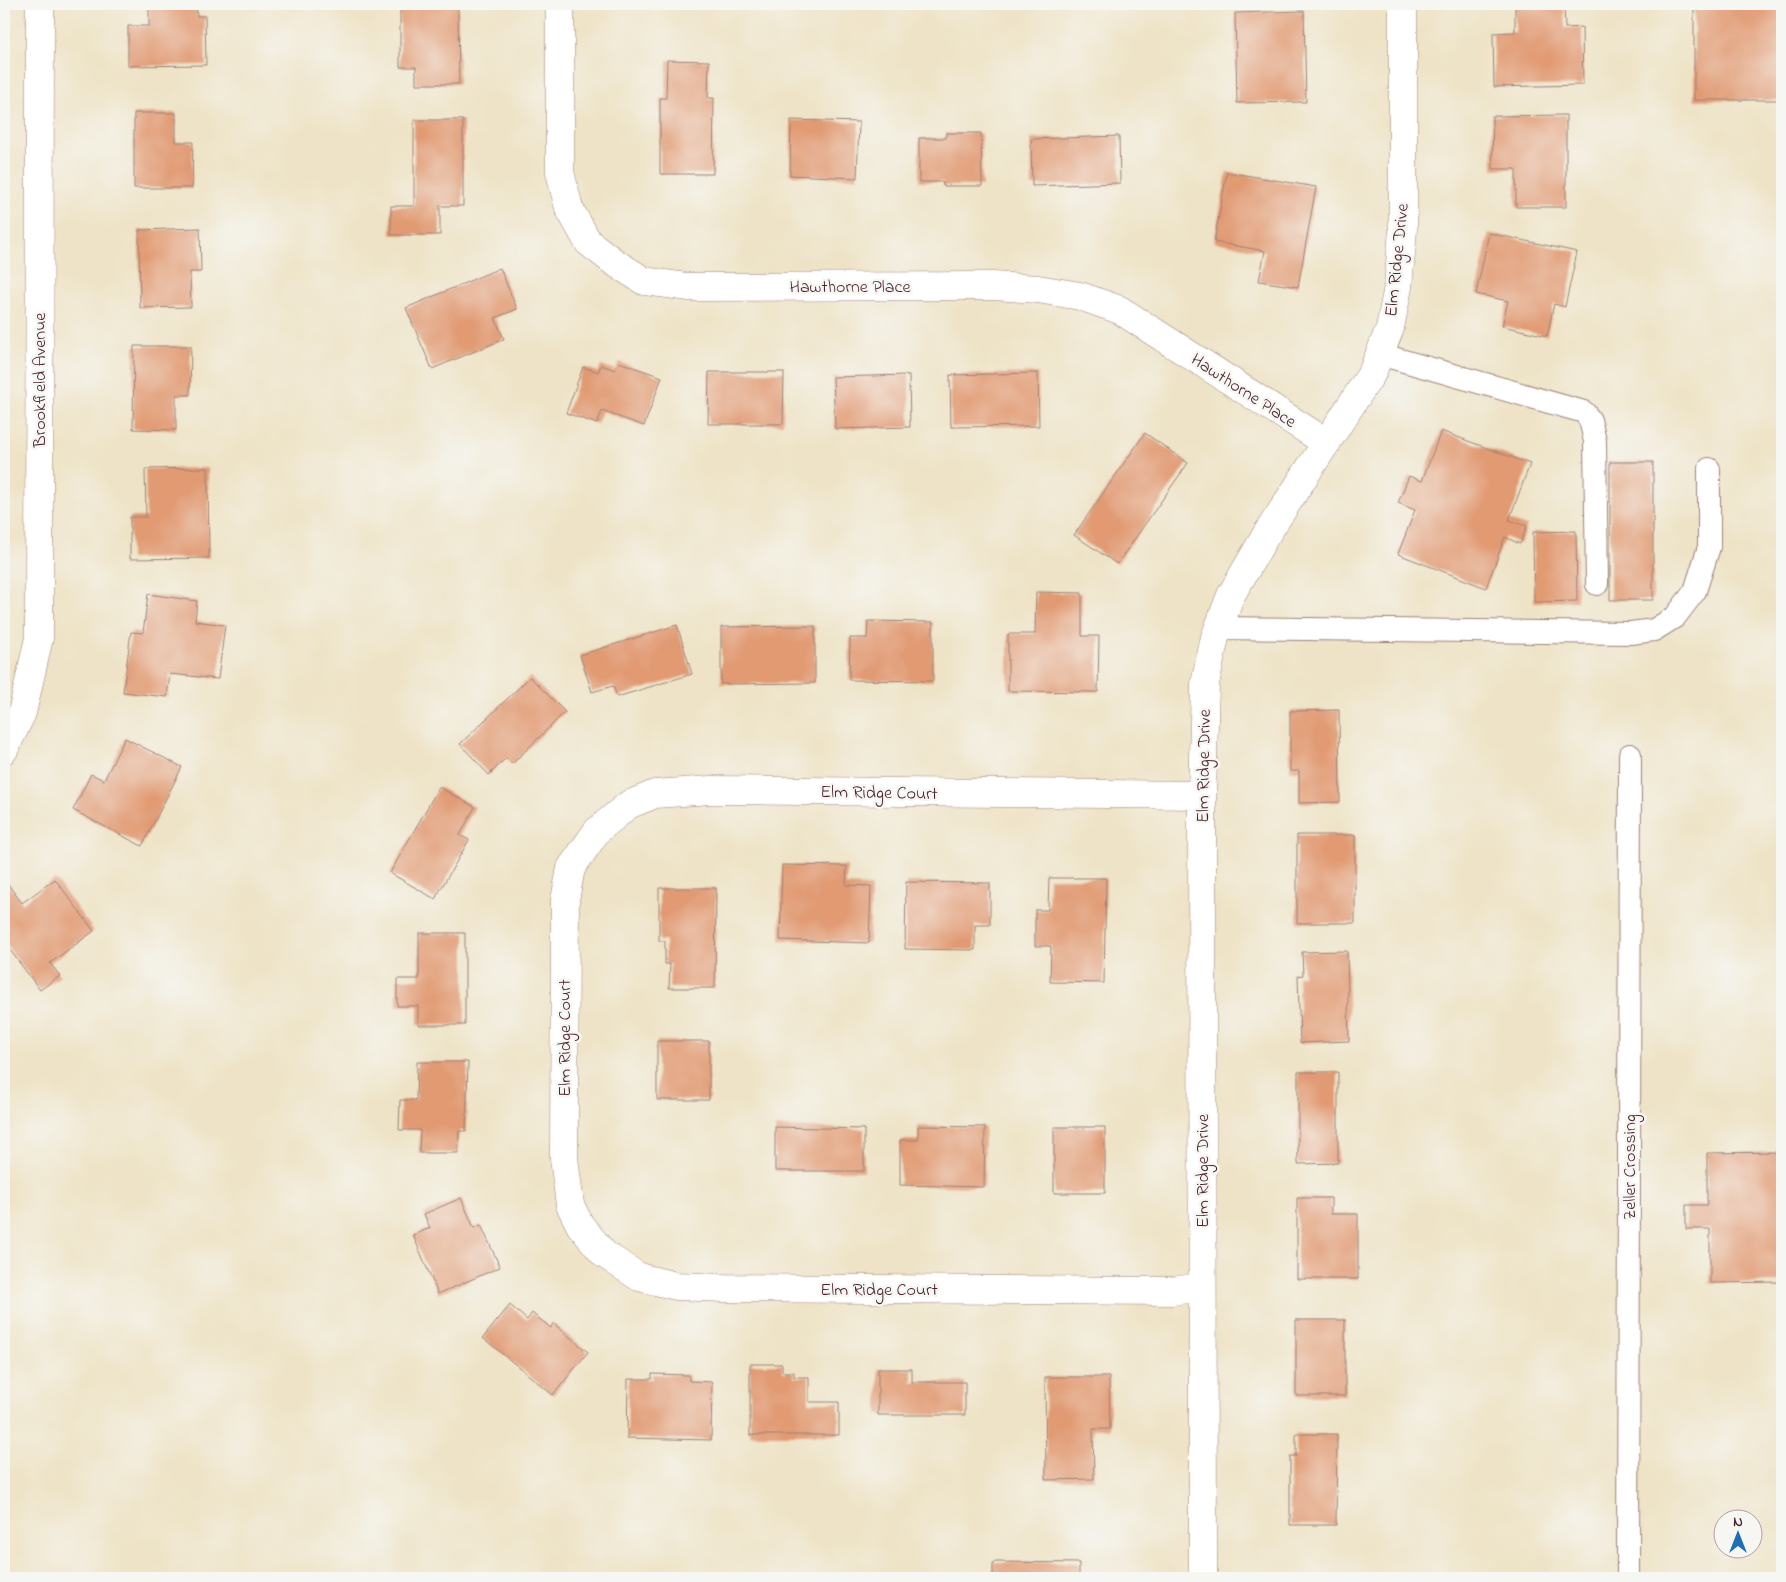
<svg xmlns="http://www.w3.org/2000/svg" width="1786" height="1582" font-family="'Indie Flower',sans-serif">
	<rect width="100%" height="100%" fill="#f6f6f2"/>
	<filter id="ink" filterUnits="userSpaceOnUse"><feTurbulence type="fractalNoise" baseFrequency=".02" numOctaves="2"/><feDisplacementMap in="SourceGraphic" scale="10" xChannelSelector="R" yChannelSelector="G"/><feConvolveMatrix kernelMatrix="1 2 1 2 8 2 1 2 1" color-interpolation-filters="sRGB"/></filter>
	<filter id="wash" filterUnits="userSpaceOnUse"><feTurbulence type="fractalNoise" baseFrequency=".0096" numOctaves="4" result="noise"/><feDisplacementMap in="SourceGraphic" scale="20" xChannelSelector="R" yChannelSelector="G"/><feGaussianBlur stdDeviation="1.12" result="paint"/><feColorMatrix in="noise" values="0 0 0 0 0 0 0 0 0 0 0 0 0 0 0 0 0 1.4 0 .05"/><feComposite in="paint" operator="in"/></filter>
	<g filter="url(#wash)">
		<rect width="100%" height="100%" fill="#eee3c6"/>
		<g id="blocks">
			<path fill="#e19a72" d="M149 4H196L197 16H205L206 65 128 66V26H149Z
				M400 4H458L459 84H416V67H400Z
				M1515 4H1564L1565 28 1582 27 1583 85 1494 87 1493 33 1515 32Z
				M1694 4H1782V100H1694Z
				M1304 11 1306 102 1237 103 1235 13Z
				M667 60 709 61 708 98H714L713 174H660V98H666Z
				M134 113H176V142H193L192 188H134Z
				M1566 115V207H1516V169H1493L1492 116Z
				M414 120H463V206H440V235H391V206H414Z
				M791 120 859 122 857 178 790 175Z
				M946 133H981L982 186H943V182H919V138H946Z
				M1119 136 1120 183 1032 186 1031 139Z
				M1227 172 1316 187 1298 287 1259 281 1265 251 1214 242Z
				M200 228 201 272H190L191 307 140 308 139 230Z
				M1489 233 1577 252 1565 307 1554 304 1547 336 1502 326 1508 301 1476 294Z
				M500 268 517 309 495 318 504 339 432 369 406 308Z
				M134 346H191L190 395H176V430L133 429Z
				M619 362 662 377 644 426 602 411 597 424 566 413 583 367 598 372 601 365 615 370Z
				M709 372H784L783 424H708Z
				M1038 373 1039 426 951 427 950 375Z
				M909 375 910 427 835 429 833 377Z
				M1441 431 1530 464 1509 520 1527 526 1520 544 1505 537 1486 588 1398 554 1415 510 1398 503 1409 476 1422 481Z
				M1145 433 1188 463 1117 564 1074 535Z
				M1610 462H1653V600H1610Z
				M208 468 209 558 130 559V517H146L145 469Z
				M1576 531 1577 601 1534 602 1533 532Z
				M1036 592 1082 593V636H1099L1098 692 1008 691V634H1035Z
				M148 594 197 601 195 621 225 625 218 679 170 674 167 697 123 692 131 632 143 633Z
				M868 621 933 622V681L849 680 850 638H867Z
				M677 625 692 674 617 697 613 686 592 692 580 655Z
				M815 626V683L721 684V627Z
				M530 677 565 712 512 764 506 758 489 775 460 744Z
				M1339 710 1340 802 1299 803V771H1290V711Z
				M125 738 182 767 142 846 73 810 91 774 104 780Z
				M439 787 475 807 460 835 469 840 435 899 390 873Z
				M1297 835H1355V923H1297Z
				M782 865 847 866 846 885 871 886 869 943 780 940Z
				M1049 878H1106L1104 983 1050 982 1051 946H1035V910H1048Z
				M55 879 94 931 50 963 60 976 40 990 4 942V886L7 883 22 903Z
				M906 882 990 883V925H975V950L905 949Z
				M659 888H716L715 988H669L670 964H665V941H659Z
				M419 933H465V1025H418V1006H397V979H419Z
				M1347 951 1349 1041 1300 1043 1298 976 1303 975 1302 952Z
				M657 1041H709V1100H657Z
				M417 1062H468L466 1131H459L458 1153H419L420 1130H399L400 1100H416Z
				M1298 1072H1338V1163L1298 1164Z
				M918 1126 985 1127 984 1187 900 1185V1140H918Z
				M775 1127 864 1129V1171H775Z
				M1054 1127H1105V1193H1054Z
				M1782 1152V1282L1710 1283V1229H1686V1205H1707V1153Z
				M461 1198 474 1228 481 1225 500 1267 438 1294 413 1235 430 1228 424 1214Z
				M1297 1198H1331V1214H1358V1279H1297Z
				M510 1305 527 1320 532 1313 551 1328 553 1323 588 1352 553 1395 483 1338Z
				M1296 1320H1345V1396H1296Z
				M750 1364H782V1372H794V1377H809V1402H839V1435H750Z
				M878 1369H912V1382H965V1415H878Z
				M652 1374 689 1375V1381L712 1382 711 1440 627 1438 628 1379H652Z
				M1045 1377H1109L1110 1429H1093L1094 1479 1046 1480Z
				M1296 1434H1337L1336 1525H1290V1456H1296Z
				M993 1562 1079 1563V1578H993Z"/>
		</g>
	</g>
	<g filter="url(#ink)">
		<use href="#blocks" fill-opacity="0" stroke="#9c8178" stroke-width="1"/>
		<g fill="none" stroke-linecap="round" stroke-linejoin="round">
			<g stroke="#9c8178" stroke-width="24">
				<path id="service" d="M1379 354 1584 412 1590 420 1595 441 1597 584
					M1219 628 1631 633 1654 630 1675 617 1695 591 1709 547V469
					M1628 1578 1630 755"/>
			</g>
			<g stroke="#9c8178" stroke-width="29">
				<path id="minor" d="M560 4V172L569 208 588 242 614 262 644 281 688 287 993 286 1038 289 1080 296 1120 310 1327 443
					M4 750 22 713 39 638 40 4
					M1202 1287 1172 1291 724 1288 676 1286 639 1277 604 1254 580 1225 570 1205 564 1158 565 900 571 868 597 831 628 805 655 794 711 790 1202 795
					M1203 1578 1202 795 1205 684 1215 637 1231 595 1266 535 1372 373 1390 328 1398 287 1403 230V4"/>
			</g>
			<use href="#service" stroke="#fff" stroke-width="22"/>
			<use href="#minor" stroke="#fff" stroke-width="28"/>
		</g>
	</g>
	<g text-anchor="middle" stroke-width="5" stroke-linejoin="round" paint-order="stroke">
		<g font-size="18" fill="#4a1f2b" stroke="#f6f6f2">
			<text transform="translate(1396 260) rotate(-84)" y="6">Elm Ridge Drive</text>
			<text x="850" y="292">Hawthorne Place</text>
			<text transform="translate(39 380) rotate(-90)" y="6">Brookfield Avenue</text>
			<text transform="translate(1244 390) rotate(33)" y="6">Hawthorne Place</text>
			<text transform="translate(1203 766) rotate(-89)" y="6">Elm Ridge Drive</text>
			<text transform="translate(879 792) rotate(1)" y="6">Elm Ridge Court</text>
			<text transform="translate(564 1038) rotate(-90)" y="6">Elm Ridge Court</text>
			<text transform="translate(1629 1167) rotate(-90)" y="6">Zeller Crossing</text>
			<text transform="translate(1202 1171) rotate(-90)" y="6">Elm Ridge Drive</text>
			<text x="879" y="1295">Elm Ridge Court</text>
		</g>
	</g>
	<rect width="1786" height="1582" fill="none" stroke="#f6f6f2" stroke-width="20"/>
	<g transform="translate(1738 1534)"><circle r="24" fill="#f6f6f2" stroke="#b1a0a2"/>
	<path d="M0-4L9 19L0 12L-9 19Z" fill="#1f6fb2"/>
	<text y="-8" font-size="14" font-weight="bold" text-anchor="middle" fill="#4a1f2b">N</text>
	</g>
</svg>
